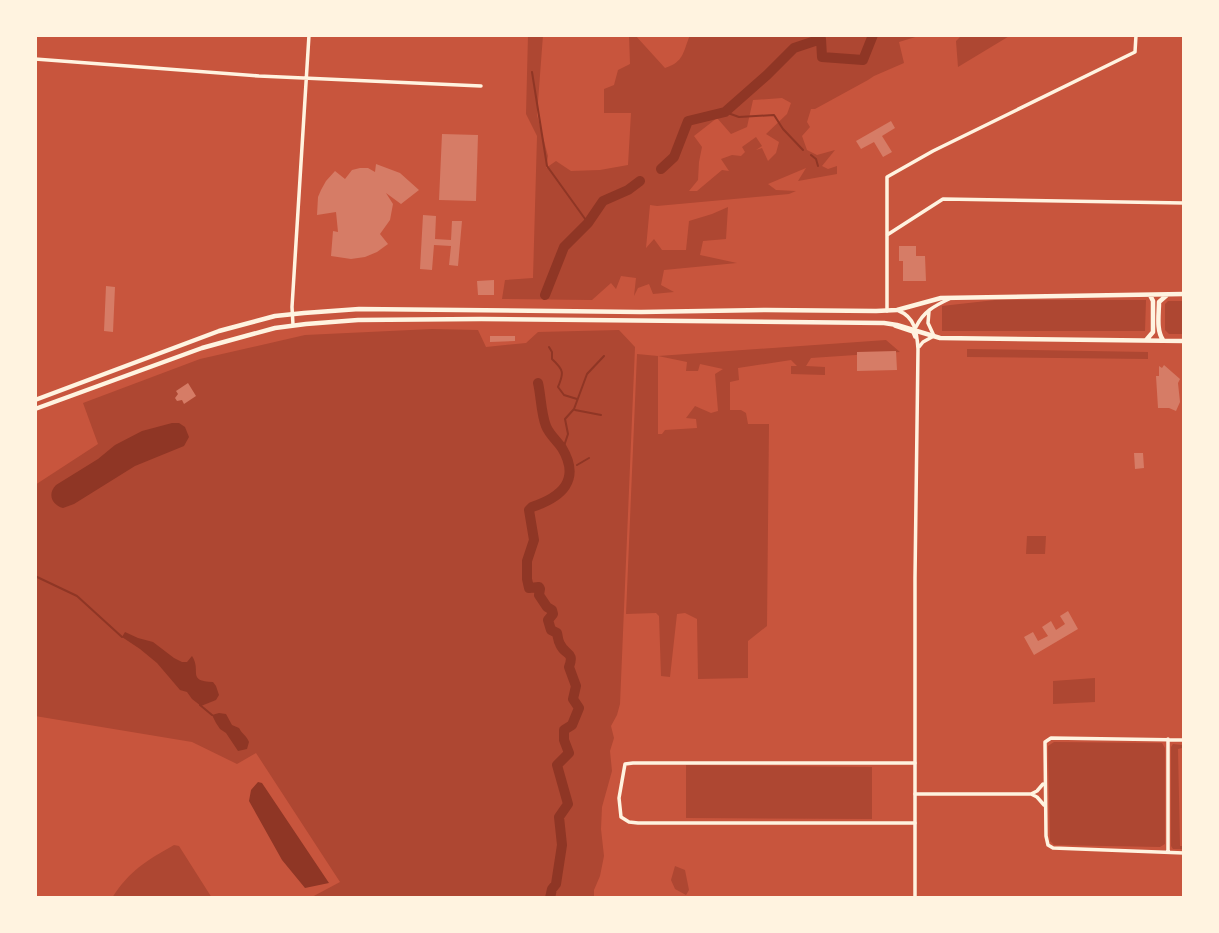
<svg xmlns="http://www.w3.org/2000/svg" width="1219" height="933" font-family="Georgia,serif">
	<rect width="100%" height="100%" fill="#c8553d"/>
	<path fill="#ae4732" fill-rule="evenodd" d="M528 35H543L537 115 548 156 546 168 556 161 571 171 600 170 628 165 631 113H604V89L614 85 618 70 630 64 629 35H635L665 68C684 62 683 52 690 35H922L899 42 904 63 874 76 868 80 815 109H811L807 122 810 127 802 136 807 150 817 155 835 150 822 166 828 169 837 166V174L798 181 806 168 768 184 776 190 796 191 789 194 657 206 650 205 646 248 654 239 662 250H686L689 221 712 214 728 207 726 239 703 241 700 255 737 263 664 270 661 285 674 292 653 294 649 284 638 288 634 296 636 278 621 276 616 289 611 283 592 300 502 299 505 280 533 278 537 136 526 114ZM782 98 791 103 787 114 766 134 779 142 776 153 768 161 762 148 756 150 762 146 756 137 742 147 745 152 741 156 732 155 721 159 729 171 722 170 697 191H689L698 180 699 162 702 147 694 136 717 118 731 134 747 127 753 100Z
		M962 35H1011L958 67 956 41Z
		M995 300H1146L1145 331H942V306Z
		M1168 301H1184V334H1169L1165 330V304Z
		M432 329 478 330 486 347 526 343 538 332 619 330 635 347 620 704 617 715 611 726 614 738 610 751 612 771 602 807 601 829 604 856 600 876 594 890V898H310L340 882 256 753 237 764 192 742 35 716V485L98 444 83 403 200 359 305 335Z
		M886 340 900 352 811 358 806 366 825 367V375L791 374V366H797L791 360 738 368 739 380 730 382V410H741L746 413 748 424H769L767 626 748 641V678L698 679 697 619 685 613 677 614 670 677 661 676 659 616 656 613 626 614 637 354 658 356ZM658 356 687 362 686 371H698L700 364 723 369 715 374 718 411 711 413 695 406 686 418 696 419 697 428 665 430 662 434H658Z
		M967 349 1148 352V359L967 357Z
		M1027 536H1046L1045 554H1026Z
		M1095 678V702L1053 704V681Z
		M1054 742 1162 743 1165 748V844L1160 847 1054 845 1050 841 1048 746Z
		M1173 744 1182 745V748L1178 749 1180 846H1184V849H1173L1171 846V747Z
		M686 765 872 767V819L686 818Z
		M174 845 179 846 212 898H112C130 870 146 861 174 845Z
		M675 866 685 870 689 890 686 895 675 889 671 880Z"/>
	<path fill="#8f3625" d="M172 423H179L185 427 189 437 184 446 135 466 74 504 63 508C52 505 47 494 56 485L98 459 115 445 142 431Z
		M125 632 138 638 153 642 174 658 182 662H187L192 656C202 671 186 681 213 682L216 686 219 695 216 700 201 706 192 699 187 692 180 690 157 663 140 649 122 637Z
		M219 713 226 714 232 725 239 728C242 734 247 736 249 742L247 749 238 751 226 733 220 729 216 723 212 715Z
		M258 782 262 783 329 883 305 888 282 860 249 801 251 790Z"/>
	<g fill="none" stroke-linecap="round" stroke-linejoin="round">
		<path stroke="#8f3625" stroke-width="2" d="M532 72 547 166 588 223
			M725 112 739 117 774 115 783 129 803 150
			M811 155 816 159 818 166
			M549 347 552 352V359C564 370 564 373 558 387L564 395 577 399
			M575 410 601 415
			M563 449 568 434 565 419 574 409 587 374 604 356
			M577 465 589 458
			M571 469 573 468
			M35 576 77 596 122 637
			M200 705 212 715"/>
		<path stroke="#8f3625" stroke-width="10" d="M661 169 674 157 688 121 725 112 767 75 794 48 821 39 822 57 863 60 873 35
			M545 295 564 247 588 223 603 201 628 190 640 181
			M538 383C541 395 541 414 546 426 549 434 557 441 562 448 581 480 562 497 532 507L529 510 534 540 527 561V579L529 588 539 587 540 589 539 595 547 607 552 610 553 614 548 620 551 630 557 633C558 637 558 641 560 644 565 656 575 651 569 667L576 686 573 699 579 708 572 725 564 730V740L569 753 557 765 568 804 559 817 562 845 556 884 552 889 550 898"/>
	</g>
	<path fill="#d67c66" d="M891 121 895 128 882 136 892 152 883 157 874 142 861 149 856 141Z
		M442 134 478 135 476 201 439 200Z
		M376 164 400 173 419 190 401 204 386 193 393 204 390 220 380 234 388 244 377 252 365 257 351 259 331 256 333 231 338 232 336 212 317 215 318 197 321 190 326 181 335 171 345 179 352 170 360 168H368L375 172Z
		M423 215 436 216 435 239 451 240 452 221H462L458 266 449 265 451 246 434 245 432 270 420 269Z
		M899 246H916V256H925L926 281H903V261H899Z
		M494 280V295H478L477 281Z
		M106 286 115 287 113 332 104 331Z
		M490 336H515V341L490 342Z
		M896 351 897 370 857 371V352Z
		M1164 365 1180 379 1178 383 1180 402 1176 411 1169 408H1158L1156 376H1159V366L1162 368Z
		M188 383 196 396 184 404 182 400 177 401 175 398 178 394 176 391Z
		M1134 453H1143L1144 468 1135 469Z
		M1068 611 1078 629 1034 655 1024 637 1033 632 1038 641 1048 636 1042 627 1051 621 1056 630 1065 624 1060 616Z"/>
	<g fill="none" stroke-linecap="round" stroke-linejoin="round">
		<path stroke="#fff3e0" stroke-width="3.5" d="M35 59 259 76 481 86
			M887 235 943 199 1184 203
			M887 311V177L933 151 1135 52 1136 35
			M293 325 292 307 309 35
			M1184 740 1051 738 1045 742 1046 836 1048 845 1053 848 1184 853
			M915 763H633L625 764 619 798 621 817 629 822 638 823H915
			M915 794H1031L1037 797 1044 805
			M1031 794 1037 791 1043 784
			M1168 851V739"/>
		<path stroke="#fff3e0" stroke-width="3.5" d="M899 311C915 317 917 333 918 349L915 578V898
			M929 311 928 323 934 336
			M895 326 913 332 915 337
			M916 327C923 312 934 306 949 299
			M919 347 923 342 932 337"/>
		<path stroke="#fff3e0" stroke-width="4.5" d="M1147 339 1153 332V301L1150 295
			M1163 340C1156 330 1159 314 1159 302L1167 295
			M35 400 219 331 275 316 304 313 359 309 641 312 766 310 876 311 897 310 941 298 1184 294
			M35 409 202 348 275 328 306 324 358 320 481 319 884 323 897 325 940 338 1184 341"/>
	</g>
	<rect width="1219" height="933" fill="none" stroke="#fff3e0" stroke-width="74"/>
</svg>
